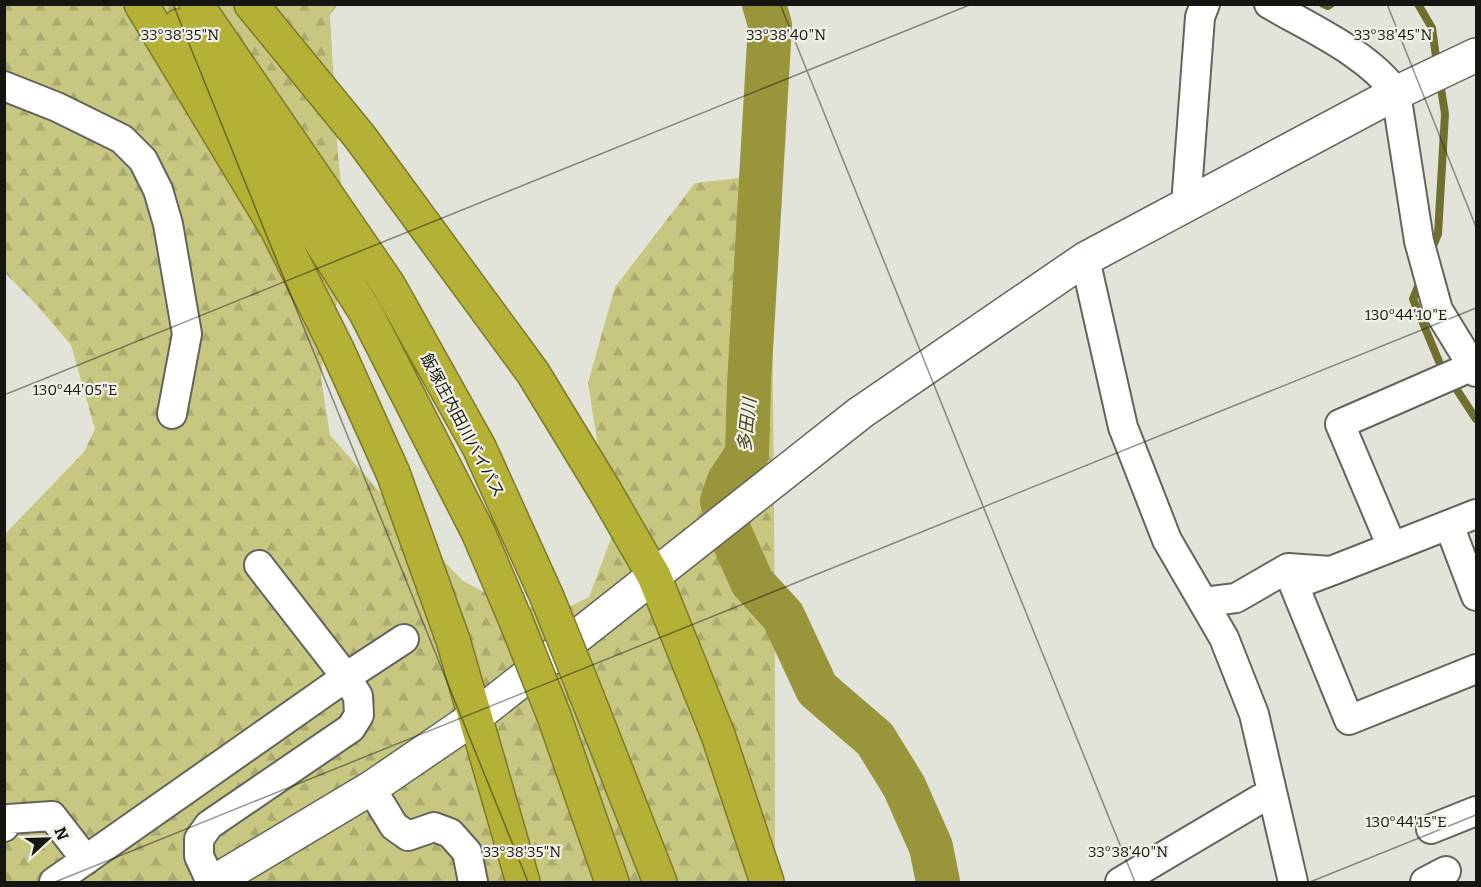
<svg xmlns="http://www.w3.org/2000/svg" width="1481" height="887" font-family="Bitter,'Noto Sans JP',serif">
	<defs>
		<pattern id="forest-firs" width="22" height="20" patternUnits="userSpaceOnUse" patternTransform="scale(1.5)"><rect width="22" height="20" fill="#c8c782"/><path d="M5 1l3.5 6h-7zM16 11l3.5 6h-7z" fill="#abaa6f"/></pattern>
	</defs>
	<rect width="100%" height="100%" fill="#e3e4d9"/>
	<path fill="url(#forest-firs)" d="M5 5H337L330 16 338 155 347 238 337 302 324 346 321 379 330 435 406 522 463 581 501 601 557 613 589 597 612 536 588 383 615 287 695 183 740 178 754 187 772 279 775 620V882H5L4 535 84 452 95 429 71 345 35 303 5 273Z"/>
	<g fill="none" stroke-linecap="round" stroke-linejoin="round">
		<path stroke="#716f2e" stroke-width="8" d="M1323 4 1328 6 1331 4
			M1418 4 1432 28 1437 64
			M1431 251 1438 234 1445 114 1440 82
			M1421 279 1413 299 1440 364 1476 419
			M936 882 937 881"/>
		<path stroke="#98953a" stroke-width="44" d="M764 4 770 25 749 384 747 454 729 481 722 501 729 530 752 582 783 616 817 689 875 739 904 786 931 847 938 882"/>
		<g stroke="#64645b" stroke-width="32">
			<path id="street" d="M1269 4C1310 28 1369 54 1396 93L1419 241 1438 310 1476 372
				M4 86 57 107 122 139 143 160 158 190 168 224 187 334 172 414
				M1186 205 1200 17 1205 4
				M1085 259 1123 427 1167 540 1224 638 1254 714 1293 882
				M1449 525 1476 596
				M1392 547 1340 424 1473 366
				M1331 571 1294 585 1349 720 1476 669
				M1204 602 1236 598 1288 568 1331 571 1476 514
				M371 788 394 826 408 836 434 827 450 833 467 852 473 882
				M4 827 9 819 52 816 86 860
				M1431 829 1476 811
				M54 882 346 677 404 639
				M211 882 199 856V839L209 825 351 728 359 715 358 696 346 677 259 565
				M1120 882 1272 792
				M1425 882 1446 871"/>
		</g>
		<g stroke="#64645b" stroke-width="36">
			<path id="secondary" d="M214 882 371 788 475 717 860 413 1085 259 1396 93 1476 55"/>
		</g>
		<g stroke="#7d7a29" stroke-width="36">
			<path id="highway" d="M141 4 277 229 337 349 393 473 453 640 523 882
				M196 4 389 286 479 447 547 597
				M251 4 360 137 533 373 605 491 654 576 718 735 767 882
				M179 26 305 217 365 311 478 532 516 621
				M588 699 660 882
				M554 716 612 882"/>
		</g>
		<use href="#street" stroke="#fff" stroke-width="28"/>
		<use href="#secondary" stroke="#fff" stroke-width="33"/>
		<use href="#highway" stroke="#b5b036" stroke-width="33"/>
		<g stroke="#7d7a29" stroke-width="36" stroke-linecap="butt">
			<path id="highway-bridge" d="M547 597 588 699
				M516 621 554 716"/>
		</g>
		<use href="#highway-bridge" stroke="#b5b036" stroke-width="33"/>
	</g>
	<path fill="none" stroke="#151511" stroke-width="1.5" stroke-opacity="0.45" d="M173 4 528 882M780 4 1135 882M1387 4 1476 227M4 395 972 4M55 882 1476 308M1310 882 1476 815"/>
	<g text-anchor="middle" stroke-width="4.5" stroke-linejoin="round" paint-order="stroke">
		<g font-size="16" fill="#151511" stroke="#f1f1e7">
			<text transform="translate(463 425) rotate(62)" y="6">飯塚庄内田川バイパス</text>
		</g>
		<g font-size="18" font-style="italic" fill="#47461f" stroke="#f1f1e7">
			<text transform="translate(747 425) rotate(-84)" y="6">多田川</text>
		</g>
	</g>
	<g font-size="15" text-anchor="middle" fill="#151511" stroke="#f1f1e7" stroke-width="4.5" stroke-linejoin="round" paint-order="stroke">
		<text x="1393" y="40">33°38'45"N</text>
		<text x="180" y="40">33°38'35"N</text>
		<text x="786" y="40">33°38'40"N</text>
		<text x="1406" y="320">130°44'10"E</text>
		<text x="75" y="395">130°44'05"E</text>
		<text x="1406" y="827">130°44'15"E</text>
		<text x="522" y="857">33°38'35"N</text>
		<text x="1128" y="857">33°38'40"N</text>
	</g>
	<rect width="1481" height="887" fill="none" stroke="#151511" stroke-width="12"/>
	<g transform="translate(48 839) rotate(68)" stroke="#f1f1e7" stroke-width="4.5" paint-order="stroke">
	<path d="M0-4.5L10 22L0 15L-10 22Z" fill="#151511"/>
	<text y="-9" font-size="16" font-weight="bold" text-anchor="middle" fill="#151511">N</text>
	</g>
</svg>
